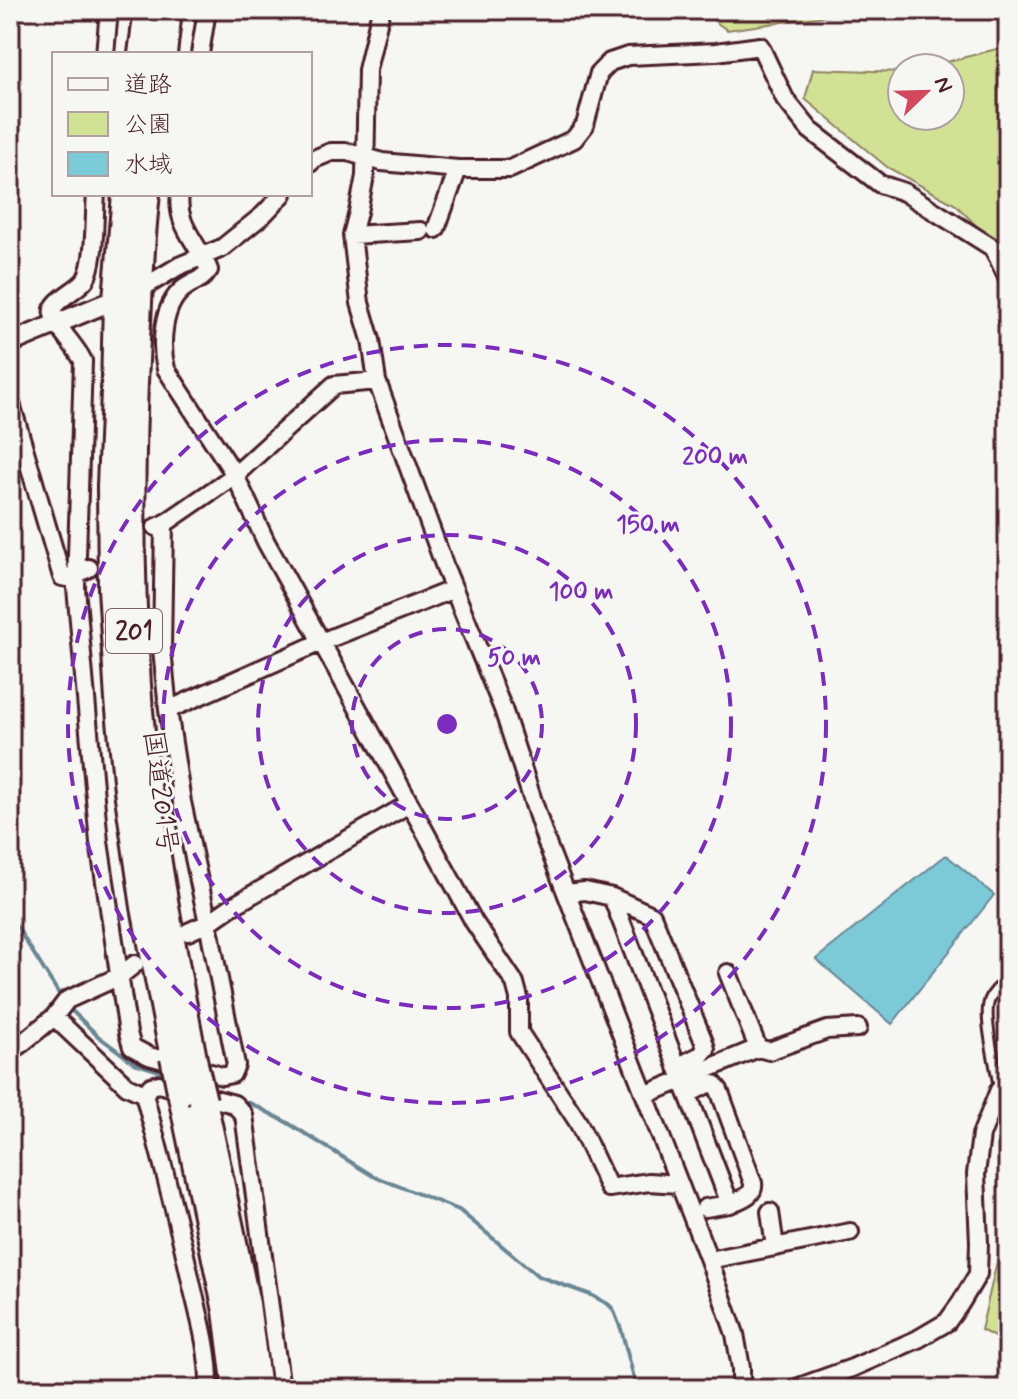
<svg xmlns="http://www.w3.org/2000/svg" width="1018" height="1399" font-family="Mynerve,'Klee One',sans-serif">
	<rect width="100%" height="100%" fill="#f6f6f2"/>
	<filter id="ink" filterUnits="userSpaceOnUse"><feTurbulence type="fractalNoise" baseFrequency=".0125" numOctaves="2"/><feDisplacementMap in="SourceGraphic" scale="16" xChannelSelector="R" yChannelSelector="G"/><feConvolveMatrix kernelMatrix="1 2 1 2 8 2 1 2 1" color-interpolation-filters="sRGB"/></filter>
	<g filter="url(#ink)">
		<path fill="#d2e295" stroke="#8e8060" stroke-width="2" d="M699 10H868L727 30Z
			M1008 46V258L956 205 887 167 805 99 813 69 902 72V116H950V68H923Z
			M1008 1214V1344L981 1330Z"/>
		<path fill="#7bcad8" stroke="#678693" stroke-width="2" d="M946 855 994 895 892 1024 816 959Z"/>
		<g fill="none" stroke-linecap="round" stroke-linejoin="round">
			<path stroke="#678693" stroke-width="4" d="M10 916 61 997
				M69 1008 98 1036 134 1063 166 1073
				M208 1087 252 1104 288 1123 373 1176 459 1210 538 1276 591 1295 608 1304 613 1309 621 1329 637 1389"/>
			<g stroke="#4a1f2b" stroke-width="14">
				<path id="service" d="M999 1090C997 1068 982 1016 990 999 993 991 1002 984 1008 980"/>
			</g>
			<g stroke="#4a1f2b" stroke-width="22">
				<path id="minor" d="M381 10 367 70 365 176 358 212 352 235 360 303 371 340 377 381 446 570 503 709 546 841 709 1260 735 1334 741 1368V1389
					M105 54 109 10
					M200 54 207 10
					M310 163 314 159 331 152H348L382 162 458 169H510L574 139 585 125 599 73 610 62 628 56 716 52 760 46 785 99 810 130 880 184 904 192 993 248 1008 279
					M96 194C94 216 96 263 85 280 78 290 49 302 53 314 57 329 76 346 83 361L76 588 99 842 128 1033 132 1047 149 1056 222 1076 232 1074 236 1065 208 923 182 802 168 710 162 649 164 524
					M180 194C175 225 199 244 209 270 203 280 192 282 183 289 162 306 160 345 166 369L235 475 266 542 366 723 474 922 515 983 519 998V1032L578 1122 609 1188 649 1182 679 1184
					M436 229 458 169
					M352 235 421 231
					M139 290 179 266 222 248 263 215 283 194
					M10 400 62 577 68 578 89 568
					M156 527 164 524 235 475 334 385 377 381
					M168 710 321 642 454 589
					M567 893 585 891 612 897
					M188 932 208 923 231 907 409 804
					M54 1017 127 1086 144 1094
					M758 1048 769 1051 827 1030 858 1028
					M10 1053 54 1017 67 1000 120 976 135 964
					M677 1067 701 1055 706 1049 704 1042 652 915 612 897 730 1204C740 1199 755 1196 753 1183L719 1090 714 1084H708L688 1094
					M144 1094 151 1086 159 1084 234 1104 244 1115 281 1389
					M144 1094C161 1157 178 1221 192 1286 200 1319 210 1354 209 1389
					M645 1095 758 1048 728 973
					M705 1208 730 1204
					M770 1212 775 1247
					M709 1260 850 1232
					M793 1389 852 1368 918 1339 947 1322 960 1304 978 1274 979 1243 976 1174 981 1135 999 1090"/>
			</g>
			<g stroke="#4a1f2b" stroke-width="24">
				<path id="tertiary" d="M10 343 126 295"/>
			</g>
			<g stroke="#4a1f2b" stroke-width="32">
				<path id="trunk" d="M142 54 148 10
					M163 54 168 10
					M126 194 117 299 115 392 111 486 112 588 119 700 128 790 145 907 174 1057
					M146 194C140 242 139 291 136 339 130 455 129 570 137 685 146 813 170 938 194 1064
					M181 1091 227 1311 237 1389
					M203 1101 246 1304 257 1389"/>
			</g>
			<use href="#service" stroke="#f6f6f2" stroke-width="8"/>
			<use href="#minor" stroke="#f6f6f2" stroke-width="16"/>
			<use href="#tertiary" stroke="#f6f6f2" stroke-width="18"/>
			<use href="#trunk" stroke="#f6f6f2" stroke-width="26"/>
			<g stroke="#4a1f2b" stroke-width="32" stroke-linecap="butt">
				<path id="trunk-bridge" d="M174 1057 181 1091
					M194 1064 203 1101"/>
			</g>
			<use href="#trunk-bridge" stroke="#f6f6f2" stroke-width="26"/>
		</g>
	</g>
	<g fill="none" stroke="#7b2cbf" stroke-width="4" stroke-dasharray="14 10">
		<circle cx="447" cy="724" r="95"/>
		<circle cx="447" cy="724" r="189"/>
		<circle cx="447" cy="724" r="284"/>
		<circle cx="447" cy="724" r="379"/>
	</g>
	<g text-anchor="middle" stroke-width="6" stroke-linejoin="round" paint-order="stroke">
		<rect fill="#f6f6f2" stroke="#7e6067" stroke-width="2" x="106" y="609" width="56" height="44" rx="6"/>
		<g font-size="26" font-weight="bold" fill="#4a1f2b">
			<text x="134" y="640">201</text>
		</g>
		<g font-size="28" fill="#4a1f2b" stroke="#f6f6f2">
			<text transform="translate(162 792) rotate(83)" y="10">国道201号</text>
		</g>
	</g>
	<circle cx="447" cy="724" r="12" fill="#7b2cbf" stroke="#f6f6f2" stroke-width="4"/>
	<g font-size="24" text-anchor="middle" font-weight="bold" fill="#7b2cbf" stroke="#f6f6f2" stroke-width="6" stroke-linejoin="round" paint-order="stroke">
		<text x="715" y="464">200 m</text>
		<text x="648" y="532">150 m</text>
		<text x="581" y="599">100 m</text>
		<text x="514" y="665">50 m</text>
	</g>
	<rect width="1018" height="1399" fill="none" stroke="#f6f6f2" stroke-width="40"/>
	<rect x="20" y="20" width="978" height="1359" fill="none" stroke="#4a1f2b" stroke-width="3" filter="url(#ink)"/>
	<rect x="52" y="52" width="260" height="144" fill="#f6f6f2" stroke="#b1a0a2" stroke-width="2"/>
	<rect x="68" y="78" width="40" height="12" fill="#f6f6f2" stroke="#b1a0a2" stroke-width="2"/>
	<text x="124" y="92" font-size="24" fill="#4a1f2b">道路</text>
	<rect x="68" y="112" width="40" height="24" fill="#d2e295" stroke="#b1a0a2" stroke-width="2"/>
	<text x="124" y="132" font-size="24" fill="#4a1f2b">公園</text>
	<rect x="68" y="152" width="40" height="24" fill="#7bcad8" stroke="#b1a0a2" stroke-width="2"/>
	<text x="124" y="172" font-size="24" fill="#4a1f2b">水域</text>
	<g transform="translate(926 92) rotate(67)"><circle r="38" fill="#f6f6f2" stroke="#b1a0a2" stroke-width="2"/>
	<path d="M0-6L14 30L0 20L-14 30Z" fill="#d1495b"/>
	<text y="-12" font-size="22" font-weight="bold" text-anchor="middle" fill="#4a1f2b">N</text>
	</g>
</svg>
